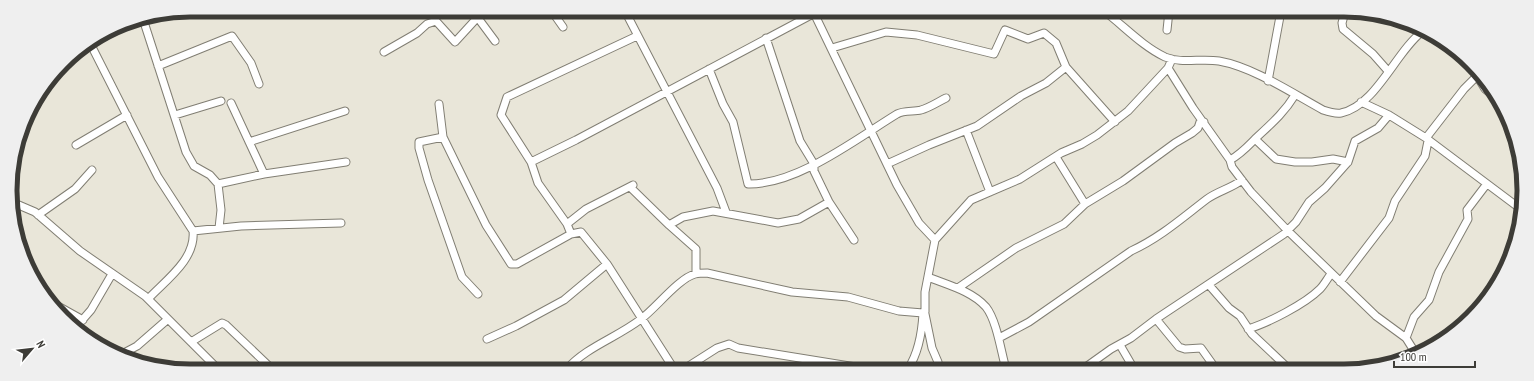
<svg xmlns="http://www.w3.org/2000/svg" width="1534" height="381" font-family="'PT Sans Narrow',sans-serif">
	<rect width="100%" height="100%" fill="#e9e6d9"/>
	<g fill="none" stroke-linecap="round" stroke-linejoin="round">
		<g stroke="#817e73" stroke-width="9">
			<path id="minor" d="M472 10 495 41
				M551 10 563 27
				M625 11 717 188 726 212
				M813 11 897 185 919 223 935 240
				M1104 11C1124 26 1142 46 1165 57 1181 64 1201 58 1219 61 1253 67 1292 93 1323 110 1329 112 1335 114 1341 113 1376 106 1396 51 1423 31
				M1345 12 1342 23 1343 29 1373 54 1388 71
				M143 19 186 152 194 166 210 175 218 184 221 210 219 228
				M1167 30 1169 11
				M637 36 507 97 501 115 531 162 538 183 567 224 571 234 581 232 607 264 674 369
				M766 38 800 141 814 164V171L829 202 854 240
				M90 43 158 177 193 231C196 259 166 280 148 299
				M832 48 886 32 917 35 994 54 1005 30 1028 39 1044 33 1056 43 1066 67 1115 122
				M384 52 417 33 427 24 436 21 455 42 477 18 488 10
				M158 66 232 36 251 63 259 84
				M1168 68 1193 108 1230 160 1232 167 1251 192 1288 231 1376 316 1406 338 1416 354
				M709 69 723 104 733 122 748 184C797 185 856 139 897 114 904 110 914 112 921 110 929 108 938 102 946 98
				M1477 76 1485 89 1495 97
				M1268 81 1281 11
				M1361 102 1389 115 1426 138 1522 210
				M231 103 264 174
				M439 104 443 137 486 225 511 264H517L571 234
				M175 115 221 101
				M966 130 990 192
				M443 137 419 142V148L428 180 462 277 478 294
				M1426 138 1464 89 1479 74
				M1255 139 1276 159 1295 162H1312L1333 159 1348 162
				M249 142 345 111
				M76 145 127 115
				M1056 157 1085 204
				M1230 160C1241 154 1247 147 1256 138 1271 124 1284 113 1295 95
				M531 162 576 140 813 14 826 11
				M887 164 929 145 977 126 1021 96 1046 83 1066 67
				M218 184 264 174 346 162
				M630 187 669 225 683 217 713 211 778 223 799 219 829 202
				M14 203 35 212 80 251 145 296 218 369
				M38 215 75 189 92 170
				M567 224 586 209 633 185
				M669 225 696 249V273
				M193 231 241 226 341 223
				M928 277C948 285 972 291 986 307 997 321 1001 352 1006 369
				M1340 282 1389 218 1395 201 1425 156 1428 141
				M1209 285 1229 308 1240 316 1252 334 1289 369
				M958 288 1016 248 1064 224 1085 204 1123 181 1175 143 1192 133 1198 128 1200 122H1204
				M47 300 83 320
				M925 314 932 348 938 362 939 369
				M1156 319 1179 347 1185 349 1201 348 1216 369
				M77 326 91 310 112 274
				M1248 329C1268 323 1305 304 1320 289 1324 285 1327 279 1331 274
				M999 338 1029 322 1131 251C1161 237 1182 218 1207 199 1218 191 1232 188 1242 180
				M1406 338 1414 317 1429 300 1439 272 1468 219 1467 210 1486 185
				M487 339 516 326 564 300 607 264
				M191 342 222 323 226 325 272 369
				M1120 345 1134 369
				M122 354 137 346 168 319
				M567 369C586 347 618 337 641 319 655 309 679 278 695 274 699 273 703 273 707 273L792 292 848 297 899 311 923 313
				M684 369 717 348 729 344 738 348 868 369
				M908 369C919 352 922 333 923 313L925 312V292L935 240 971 200 1020 179 1061 153 1082 144 1097 135 1128 111 1168 68 1172 59
				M1083 369 1111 349 1131 338 1156 319 1284 234 1296 222 1309 202 1325 188 1348 162 1355 141 1378 128 1389 115"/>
		</g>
		<use href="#minor" stroke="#fff" stroke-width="7"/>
	</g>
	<path d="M0 0H1534V381H0ZM190 17H1344A173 173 0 0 1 1517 190V191A173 173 0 0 1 1344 364H190A173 173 0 0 1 17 191V190A173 173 0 0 1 190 17Z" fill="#efefef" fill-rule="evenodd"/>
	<path fill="none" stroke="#3d3c37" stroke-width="5" d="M190 17H1344A173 173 0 0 1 1517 190V191A173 173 0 0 1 1344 364H190A173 173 0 0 1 17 191V190A173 173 0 0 1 190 17Z"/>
	<g transform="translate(32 349) rotate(62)" stroke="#ffffff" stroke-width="3" paint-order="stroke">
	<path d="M0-3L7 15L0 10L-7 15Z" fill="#3d3c37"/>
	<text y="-6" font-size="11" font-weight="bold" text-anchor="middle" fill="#3d3c37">N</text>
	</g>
	<path d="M1394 361v6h81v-6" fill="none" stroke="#3d3c37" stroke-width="2"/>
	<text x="1400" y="361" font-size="12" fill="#3d3c37" stroke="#ffffff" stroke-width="3" paint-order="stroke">100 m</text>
</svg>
